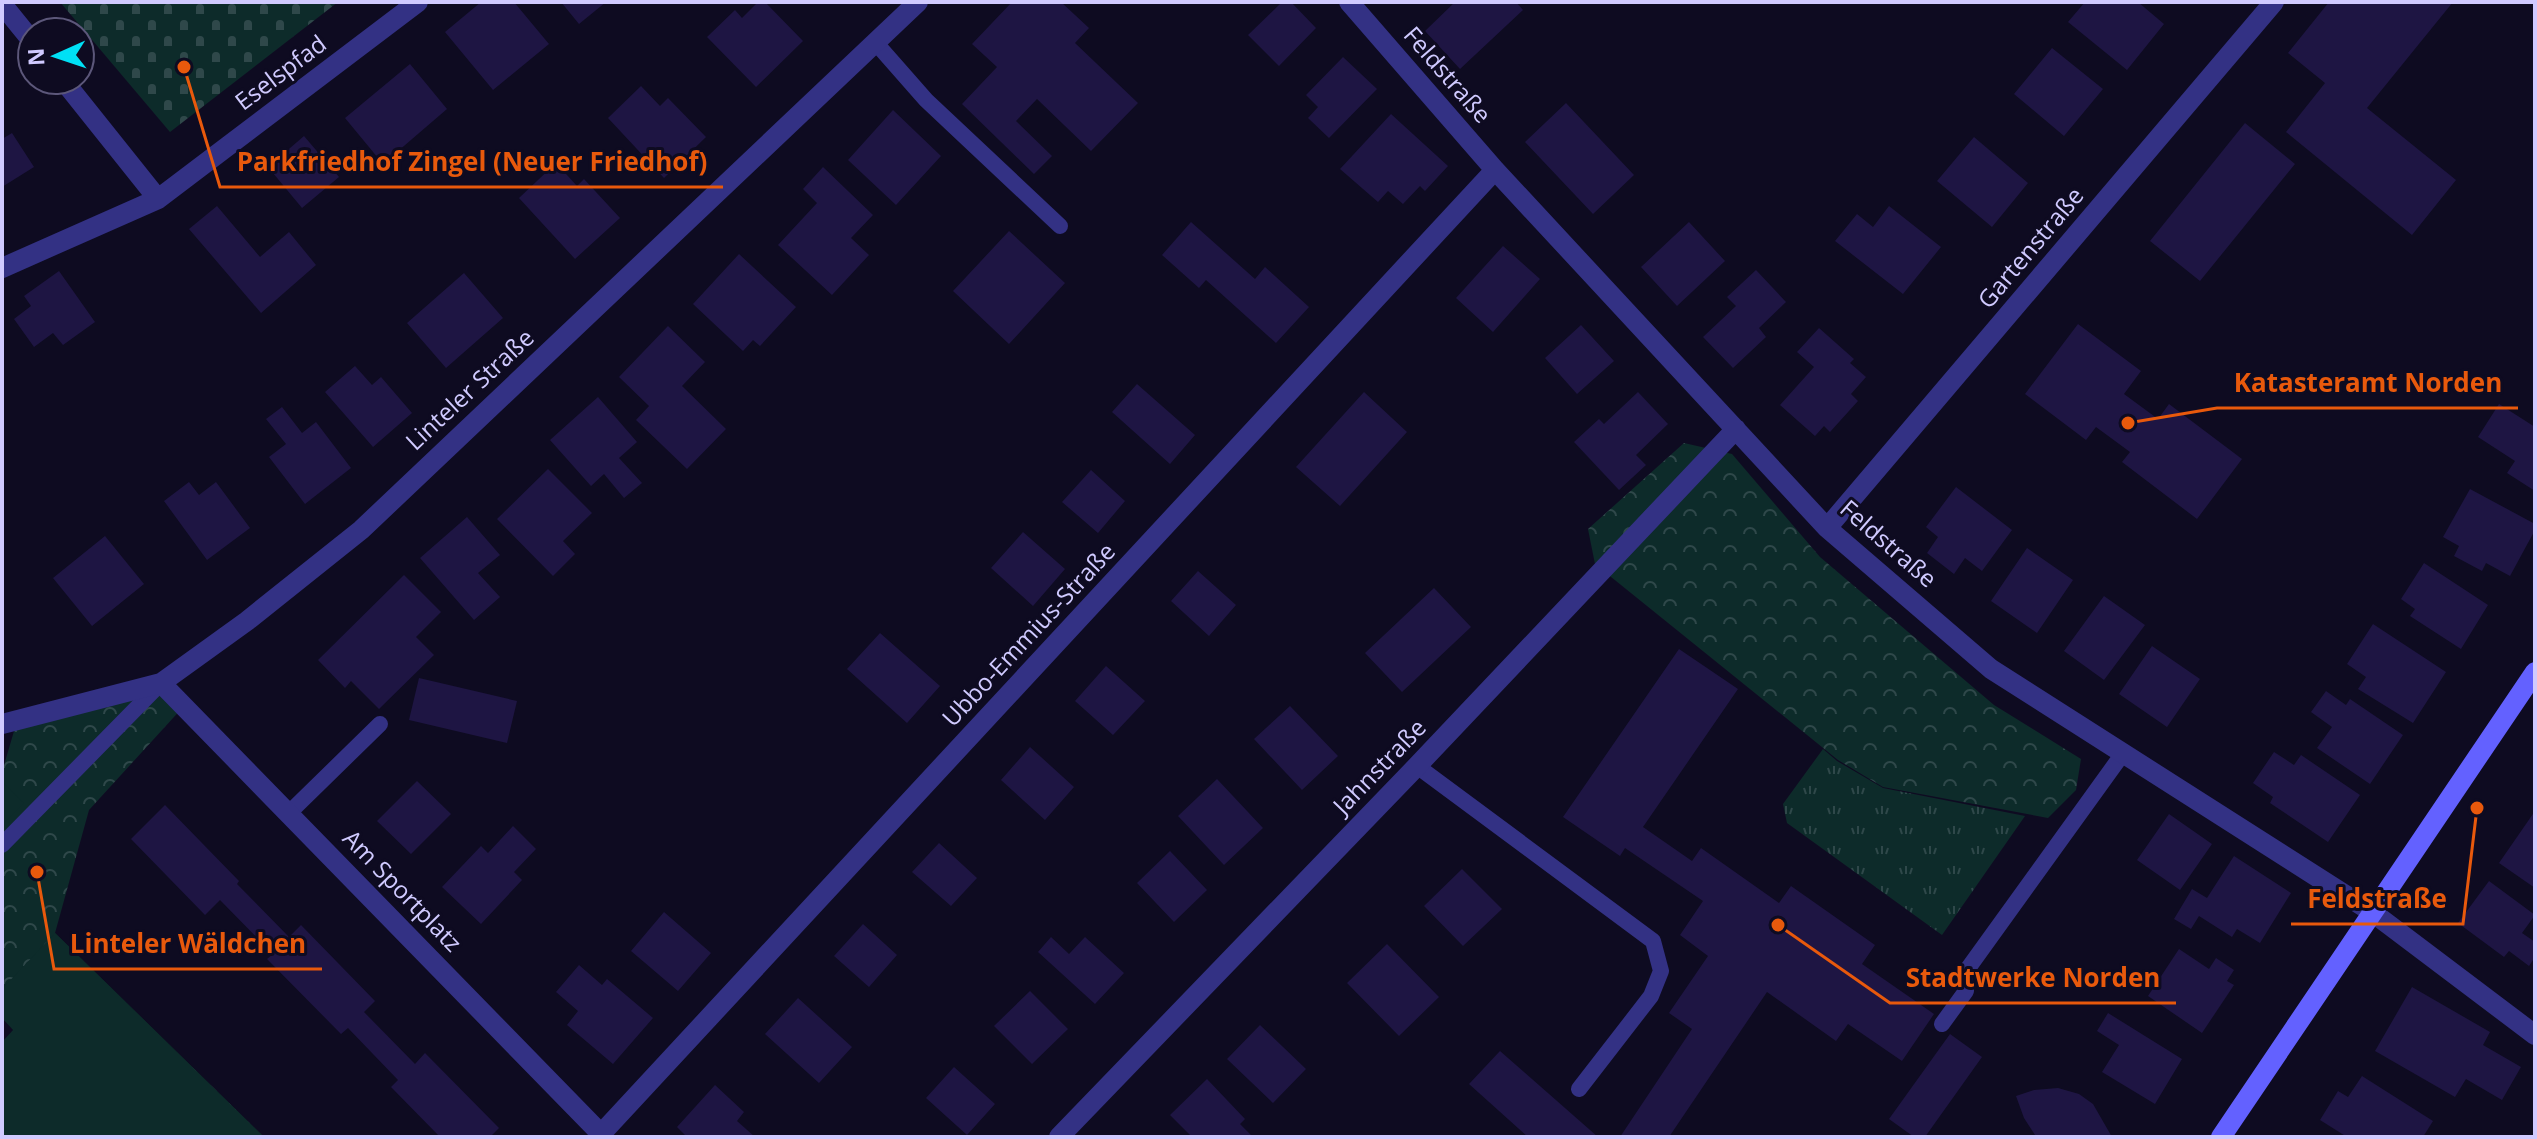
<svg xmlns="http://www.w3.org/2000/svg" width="2537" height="1139" font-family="'Open Sans',sans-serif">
	<defs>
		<pattern id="grass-tufts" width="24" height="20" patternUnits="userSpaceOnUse" patternTransform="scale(2)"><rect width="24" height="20" fill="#0d2b2a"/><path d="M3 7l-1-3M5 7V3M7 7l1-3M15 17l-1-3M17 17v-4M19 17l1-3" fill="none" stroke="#2f484a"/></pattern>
		<pattern id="forest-crowns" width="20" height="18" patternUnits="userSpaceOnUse" patternTransform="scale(2)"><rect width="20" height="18" fill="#0d2b2a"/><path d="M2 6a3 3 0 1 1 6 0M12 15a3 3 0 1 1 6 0" fill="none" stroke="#2f484a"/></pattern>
		<pattern id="cemetery-stones" width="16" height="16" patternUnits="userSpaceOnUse" patternTransform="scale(2)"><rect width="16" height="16" fill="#0d2b2a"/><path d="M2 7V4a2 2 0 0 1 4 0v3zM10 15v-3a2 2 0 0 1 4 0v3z" fill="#2f484a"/></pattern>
	</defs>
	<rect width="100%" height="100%" fill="#0e0b21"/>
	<path fill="url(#grass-tufts)" d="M1823 749 1837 761 1883 788 2025 816 1942 935 1787 823 1783 804Z"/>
	<path fill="url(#forest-crowns)" d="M1684 443 1732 454 1820 557 1994 705 2081 759 2076 790 2048 818 1883 787 1838 760 1595 564 1588 529Z
		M161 683 184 706 89 810 55 933 264 1137H128L2 1016V772L17 721Z"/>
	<path fill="url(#cemetery-stones)" d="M60 2H338L170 132Z"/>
	<path fill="#0d2b2a" d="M2 782 24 803 2 825Z
		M55 933 264 1137H2V1042L13 1030 2 1018V989Z"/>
	<path fill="#1e1543" d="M481 2H514L549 44 493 90 445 32Z
		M561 2H606L579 24Z
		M758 2H765L803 41 756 87 707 37 735 10 742 18Z
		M1012 2H1061L1089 28 1075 43 1138 103 1091 151 1037 99 1016 121 1052 156 1034 174 962 104 997 67 972 44Z
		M1282 2H1291L1316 28 1279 66 1248 35Z
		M1455 2H1516L1523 10 1460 69 1425 31Z
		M2085 2H2138L2164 24 2127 70 2068 22Z
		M2329 2H2453L2367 108 2456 180 2412 235 2286 132 2325 83 2288 53Z
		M2052 48 2103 89 2064 136 2014 94Z
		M1343 57 1377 89 1329 138 1308 118 1318 107 1306 95Z
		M410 64 447 109 383 164 345 118Z
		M641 86 660 106 668 98 706 137 664 178 608 118Z
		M1566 103 1634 175 1593 214 1525 142Z
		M893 110 941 156 896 205 848 160Z
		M1391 114 1448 166 1425 191 1420 186 1403 204 1388 191 1378 202 1340 169Z
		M2245 123 2295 164 2200 281 2150 241Z
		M12 133 34 167 2 187V139Z
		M304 136 339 177 302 208 268 167Z
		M1974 137 2028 183 1992 227 1937 181Z
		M556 163 577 186 584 179 620 218 575 259 519 198Z
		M823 167 873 215 851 238 869 255 832 295 778 245 817 203 803 189Z
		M217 206 260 257 289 232 316 265 261 313 189 229Z
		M1889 206 1941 247 1903 294 1835 241 1857 214 1873 227Z
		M1191 222 1255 279 1265 267 1309 307 1276 343 1206 280 1199 288 1162 255Z
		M1689 222 1725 261 1677 306 1641 267Z
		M1009 231 1065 283 1009 344 953 291Z
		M1503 246 1540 279 1493 332 1456 298Z
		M739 254 796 307 760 346 753 340 743 351 693 304Z
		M1756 270 1786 302 1759 328 1766 337 1733 368 1703 337 1736 306 1727 297Z
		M59 271 95 322 63 345 53 333 34 347 14 319 31 306 24 296Z
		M464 273 503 318 446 368 407 323Z
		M2078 324 2141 371 2124 394 2158 419 2169 404 2242 459 2197 519 2122 462 2130 452 2096 427 2086 440 2025 394Z
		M1581 325 1614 361 1577 394 1545 358Z
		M668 326 705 362 682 386 726 429 687 469 636 420 649 406 619 377Z
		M1819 328 1854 359 1850 363 1866 377 1851 394 1858 401 1830 432 1824 426 1815 436 1780 405 1814 367 1797 352Z
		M355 366 372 385 381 377 412 413 373 447 325 392Z
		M1137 384 1195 435 1170 464 1112 412Z
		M1364 392 1407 432 1340 506 1296 467Z
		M1638 392 1668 424 1636 455 1646 465 1619 490 1574 442 1599 419 1604 424Z
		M598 397 637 442 619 458 642 483 624 498 604 474 591 486 550 440Z
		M2499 404 2535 427V491L2507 473 2515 461 2478 437Z
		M282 407 302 433 316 422 351 468 305 504 269 457 286 444 266 419Z
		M548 469 592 513 563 541 575 554 553 576 497 519Z
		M1091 470 1125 501 1098 533 1062 502Z
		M189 482 199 495 216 482 250 528 207 560 164 501Z
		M1956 487 2012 530 1982 571 1965 558 1954 574 1927 553 1938 537 1926 527Z
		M2470 489 2535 524V530L2510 576 2486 563 2482 571 2454 556 2459 546 2443 537Z
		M467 517 500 555 478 573 500 597 474 620 420 558Z
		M1023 532 1065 569 1033 606 991 568Z
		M105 536 144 584 92 626 53 578Z
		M2027 548 2073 580 2037 633 1991 601Z
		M2424 563 2488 605 2461 649 2410 616 2415 609 2401 599Z
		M1198 571 1236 605 1209 636 1171 601Z
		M404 575 441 612 416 637 434 655 379 709 351 681 345 688 318 660Z
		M1434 588 1471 627 1402 692 1365 653Z
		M2104 596 2145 625 2104 680 2064 651Z
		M2373 624 2446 672 2413 723 2358 689 2366 677 2347 664Z
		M880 633 940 686 907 723 847 669Z
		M2152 646 2200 679 2167 727 2119 694Z
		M1679 649 1738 689 1643 827 1692 861 1701 848 1779 903 1791 886 1875 945 1862 964 1934 1014 1902 1061 1848 1024 1836 1041 1767 992 1669 1137H1620L1692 1029 1669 1013 1708 956 1680 935 1703 901 1625 848 1620 856 1563 817Z
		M1106 666 1145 701 1113 735 1075 701Z
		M419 678 517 701 507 743 409 720Z
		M2326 691 2346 705 2350 699 2403 735 2370 784 2317 748 2332 727 2311 712Z
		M1290 706 1338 756 1302 790 1254 739Z
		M1030 747 1074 787 1045 820 1001 780Z
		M2274 752 2294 765 2301 755 2360 795 2328 842 2270 803 2273 797 2253 783Z
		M1217 779 1263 828 1224 865 1178 816Z
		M417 781 451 814 411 854 377 821Z
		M165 805 239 881 237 884 289 937 301 925 375 1001 364 1012 415 1064 425 1053 499 1128 490 1137H440L391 1087 398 1080 348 1028 341 1034 267 959 273 954 220 900 205 915 131 839Z
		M2535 811V888L2499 863Z
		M2169 814 2212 844 2180 890 2137 860Z
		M513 826 536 849 514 872 522 880 481 924 442 887 481 846 488 853Z
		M939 843 977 878 951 906 912 872Z
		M1170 851 1207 890 1174 922 1137 883Z
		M2234 856 2291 893 2260 943 2237 929 2232 937 2199 916 2191 929 2174 919 2192 889 2207 898Z
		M1462 869 1502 909 1463 946 1424 906Z
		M2489 881 2535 915 2522 933 2535 942V957L2529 966 2509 951 2504 957 2458 923Z
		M664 912 711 953 678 991 631 951Z
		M863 924 897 955 869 987 834 956Z
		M1051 937 1069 954 1085 937 1124 973 1095 1004 1038 952Z
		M1387 944 1439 997 1399 1036 1347 983Z
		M2179 949 2209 969 2216 958 2234 970 2227 981 2234 985 2202 1033 2148 996Z
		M579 965 602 985 607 979 653 1018 613 1064 567 1025 578 1011 556 992Z
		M2412 987 2490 1032 2483 1045 2521 1067 2502 1100 2466 1079 2455 1097 2375 1051Z
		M1030 991 1068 1029 1032 1064 994 1026Z
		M798 998 852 1047 819 1083 765 1034Z
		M2108 1013 2182 1059 2155 1104 2102 1072 2119 1045 2097 1031Z
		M1260 1025 1306 1069 1273 1103 1227 1059Z
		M1950 1034 1982 1057 1925 1137H1914L1889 1119Z
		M1500 1051 1598 1137H1528L1469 1084Z
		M954 1067 995 1104 967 1135 926 1098Z
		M2362 1076 2433 1121 2423 1137H2347L2320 1120 2338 1091 2348 1097Z
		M1207 1079 1245 1119 1240 1124 1253 1137H1192L1170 1115Z
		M715 1085 744 1112 737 1121 755 1137H687L677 1127Z
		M2058 1088 2079 1094 2093 1104 2112 1137 2035 1135 2024 1118 2016 1096 2034 1090Z"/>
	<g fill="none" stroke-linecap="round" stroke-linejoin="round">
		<path stroke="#333184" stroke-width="16" d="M875 42 926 100 1060 226
			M1417 766 1653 941 1661 971 1651 996 1579 1089
			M289 813 380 724
			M2 845 161 683
			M1942 1024 1966 991 1964 974 2124 752"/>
		<path stroke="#333184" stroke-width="20" d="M1349 2 1495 170 1827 528 1991 669 2372 912 2535 1035
			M2 4 32 41
			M63 80 158 199
			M2 268 158 199 418 2
			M1827 528 2274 2
			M161 683 604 1137
			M2 724 161 683 247 621 361 530 918 2
			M601 1134 1495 170
			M1059 1137 1417 766 1736 429"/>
		<path stroke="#6361ff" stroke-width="20" d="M2221 1137 2535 672"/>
	</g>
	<g text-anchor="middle" stroke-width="6" stroke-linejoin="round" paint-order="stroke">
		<g font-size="24" fill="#d0caff" stroke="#0e0b21">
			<text transform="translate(281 73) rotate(-37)" y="8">Eselspfad</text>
			<text transform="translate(1447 75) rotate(49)" y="8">Feldstraße</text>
			<text transform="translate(2031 248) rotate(-50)" y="8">Gartenstraße</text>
			<text transform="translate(470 390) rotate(-43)" y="8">Linteler Straße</text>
			<text transform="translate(1888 544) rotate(41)" y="8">Feldstraße</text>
			<text transform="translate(1029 635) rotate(-47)" y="8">Ubbo-Emmius-Straße</text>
			<text transform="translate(1380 767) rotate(-46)" y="8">Jahnstraße</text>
			<text transform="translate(402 891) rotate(46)" y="8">Am Sportplatz</text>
		</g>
	</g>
	<path fill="none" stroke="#e8590c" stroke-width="3" d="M184 67L220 187H723M2128 423L2217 408H2518M2477 808L2463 924H2291M37 872L54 969H322M1778 925L1890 1003H2176"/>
	<g fill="#e8590c" stroke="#0e0b21" stroke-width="3">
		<circle cx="184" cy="67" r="8"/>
		<circle cx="2128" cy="423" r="8"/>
		<circle cx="2477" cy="808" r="8"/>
		<circle cx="37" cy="872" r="8"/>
		<circle cx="1778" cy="925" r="8"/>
	</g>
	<g font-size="26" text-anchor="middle" font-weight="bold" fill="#e8590c" stroke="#0e0b21" stroke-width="6" stroke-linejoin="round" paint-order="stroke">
		<text x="472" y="171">Parkfriedhof Zingel (Neuer Friedhof)</text>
		<text x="2368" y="392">Katasteramt Norden</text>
		<text x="2377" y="908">Feldstraße</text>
		<text x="188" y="953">Linteler Wäldchen</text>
		<text x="2033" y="987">Stadtwerke Norden</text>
	</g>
	<rect width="2537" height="1139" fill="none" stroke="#d0caff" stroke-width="8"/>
	<g transform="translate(56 56) rotate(267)"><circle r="38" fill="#0e0b21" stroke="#5c577a" stroke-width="2"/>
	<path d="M0-6L14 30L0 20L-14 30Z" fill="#00e0f5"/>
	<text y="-12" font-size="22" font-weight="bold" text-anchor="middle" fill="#d0caff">N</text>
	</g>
</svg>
